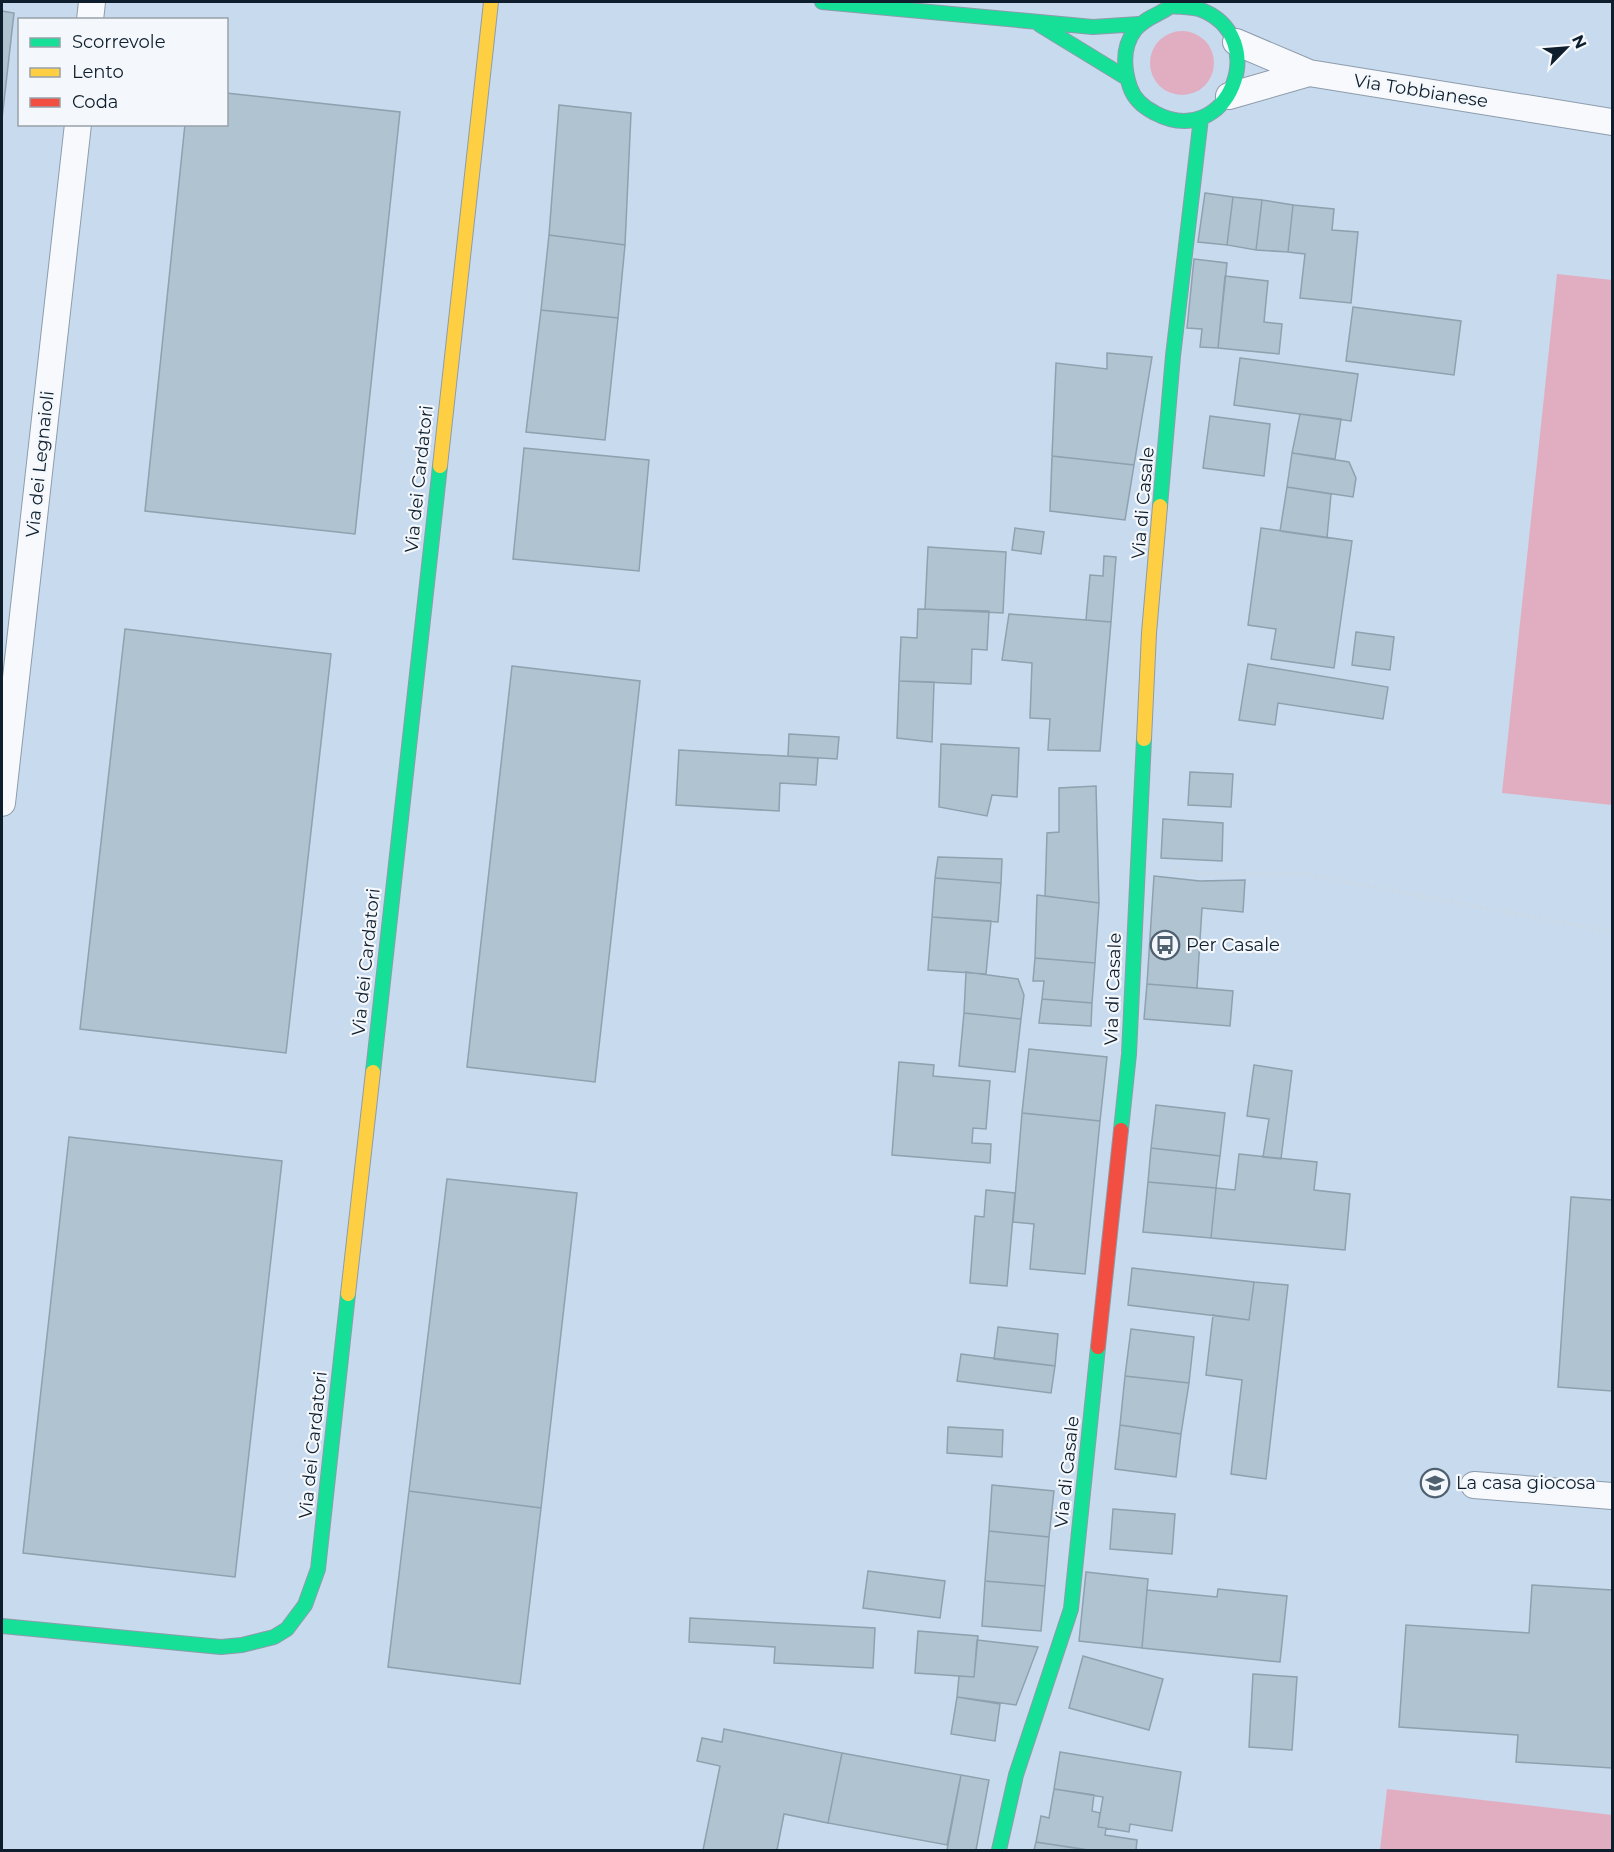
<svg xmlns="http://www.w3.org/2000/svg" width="1614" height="1852" font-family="Montserrat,sans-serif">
	<rect width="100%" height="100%" fill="#c8daed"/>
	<path fill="#e1aec1" d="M1150 63a32 32 0 1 1 64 0a32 32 0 1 1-64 0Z
		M1557 274 1612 280V805L1502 793Z
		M1387 1789 1612 1815V1850H1380Z"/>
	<path fill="#b0c3d1" stroke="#8da1ae" stroke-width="1.5" d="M2 11 14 13 2 119Z
		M226 93 400 112 355 534 145 511 185 124H226Z
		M559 105 631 113 625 245 549 235Z
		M1205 193 1233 197 1227 245 1198 242Z
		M1233 197 1262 200 1256 250 1227 245Z
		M1262 200 1293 205 1288 252 1256 250Z
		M1293 205 1334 209 1332 230 1358 232 1351 303 1300 298 1305 254 1288 252Z
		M549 235 625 245 618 318 541 310Z
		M1194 259 1227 263 1218 348 1200 347 1202 329 1187 328Z
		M1225 276 1268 281 1264 322 1282 324 1279 354 1218 348Z
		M1353 307 1461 321 1454 375 1346 361Z
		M541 310 618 318 605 440 526 432Z
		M1107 353 1152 357 1134 465 1052 456 1056 363 1107 369Z
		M1240 358 1358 374 1351 421 1234 405Z
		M1300 414 1341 419 1335 459 1292 453Z
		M1210 416 1270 424 1264 476 1203 468Z
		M524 448 649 460 639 571 513 559Z
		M1292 453 1349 462 1356 478 1353 497 1287 487Z
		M1052 456 1134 465 1125 520 1050 511Z
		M1287 487 1331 494 1327 538 1280 531Z
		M1015 528 1044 532 1041 554 1012 550Z
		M1261 528 1352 541 1334 668 1271 659 1276 629 1248 625Z
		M928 547 1006 552 1003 613 925 609Z
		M1104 556 1116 557 1111 622 1086 620 1090 575 1103 576Z
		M918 609 989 611 987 650 972 649 971 684 899 681 901 637 917 638Z
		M1009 614 1111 622 1100 751 1048 750 1050 719 1030 718 1032 663 1002 660Z
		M125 629 331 654 286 1053 80 1029Z
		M1356 632 1394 637 1390 670 1352 665Z
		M1248 664 1388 687 1383 719 1278 703 1275 725 1239 720Z
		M512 666 640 681 595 1082 467 1067Z
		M899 681 934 682 932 742 897 738Z
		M789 734 839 737 837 759 788 756Z
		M941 744 1019 748 1017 797 992 795 987 816 939 807Z
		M679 750 818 758 816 785 780 783 779 811 676 805Z
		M1190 772 1233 774 1231 807 1188 805Z
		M1096 786 1099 903 1045 896 1047 833 1059 832V788Z
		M1163 819 1223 823 1222 861 1161 858Z
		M938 857 1002 859 1001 883 935 878Z
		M1154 876 1200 881 1245 880 1243 912 1202 908 1197 988 1147 984Z
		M935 878 1001 883 998 922 932 917Z
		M1037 895 1099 903 1095 963 1035 958Z
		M932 917 991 921 986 974 928 970Z
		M1035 958 1095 963 1092 1003 1042 999 1044 981H1033Z
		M966 972 1018 979 1024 995 1021 1019 964 1013Z
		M1147 984 1233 991 1230 1026 1144 1019Z
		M1042 999 1092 1003 1091 1026 1039 1023Z
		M964 1013 1021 1019 1015 1072 959 1066Z
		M1029 1049 1107 1057 1100 1121 1022 1113Z
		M899 1062 934 1065 933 1076 990 1081 986 1129 973 1128 972 1143 991 1144 990 1163 892 1155Z
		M1254 1065 1292 1071 1281 1159 1263 1157 1269 1119 1247 1116Z
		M1156 1105 1225 1113 1220 1156 1151 1148Z
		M1022 1113 1100 1121 1085 1274 1030 1269 1034 1224 1013 1222Z
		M69 1137 282 1161 235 1577 23 1553Z
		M1151 1148 1220 1156 1216 1188 1148 1182Z
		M1239 1154 1317 1162 1314 1190 1350 1194 1345 1250 1211 1238 1216 1188 1235 1190Z
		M447 1179 577 1193 541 1508 409 1491Z
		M1148 1182 1216 1188 1211 1238 1143 1232Z
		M986 1190 1015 1193 1007 1286 970 1283 975 1216 984 1217Z
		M1571 1197 1612 1200V1391L1558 1387Z
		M1132 1268 1254 1282 1249 1320 1128 1305Z
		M1254 1282 1288 1285 1266 1479 1231 1474 1242 1380 1206 1375 1213 1315 1249 1320Z
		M998 1327 1058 1334 1055 1366 994 1359Z
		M1131 1329 1194 1337 1189 1383 1125 1376Z
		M961 1354 1055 1366 1051 1393 957 1381Z
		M1125 1376 1189 1383 1181 1434 1120 1425Z
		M1120 1425 1181 1434 1176 1477 1115 1469Z
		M948 1427 1003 1430 1002 1457 947 1453Z
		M992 1485 1054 1491 1049 1537 989 1531Z
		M409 1491 541 1508 520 1684 388 1667Z
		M1113 1509 1175 1514 1172 1554 1110 1549Z
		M989 1531 1049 1537 1045 1586 985 1581Z
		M868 1571 945 1581 940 1618 863 1608Z
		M1086 1572 1148 1579 1142 1648 1079 1641Z
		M985 1581 1045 1586 1041 1631 982 1626Z
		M1532 1585 1612 1590V1768L1516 1762 1518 1735 1399 1727 1406 1625 1529 1633Z
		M1218 1589 1287 1596 1280 1662 1142 1648 1147 1590 1217 1597Z
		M690 1618 875 1628 873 1668 774 1663 775 1647 689 1642Z
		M918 1631 978 1636 974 1677 915 1673Z
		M977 1640 1038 1647 1016 1705 957 1697 959 1676 974 1677Z
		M1083 1656 1163 1679 1149 1730 1069 1708Z
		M1253 1674 1297 1677 1292 1750 1249 1747Z
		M957 1697 1000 1704 995 1741 951 1734Z
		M724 1729 842 1753 828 1823 784 1814 777 1850H703L720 1766 697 1761 702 1738 722 1742Z
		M1060 1752 1181 1772 1172 1831 1130 1824 1129 1832 1098 1827 1103 1797 1054 1789Z
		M842 1753 961 1775 947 1845 828 1823Z
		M961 1775 989 1780 976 1850H947Z
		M1054 1789 1094 1795 1092 1811 1100 1813 1098 1827 1106 1828 1105 1835 1137 1840 1136 1850H1089L1036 1842 1041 1816 1049 1818Z
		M1036 1842 1087 1850H1034Z"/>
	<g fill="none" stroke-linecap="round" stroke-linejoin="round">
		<g stroke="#8d9cac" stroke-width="28">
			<path id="street" d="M90 20 92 2
				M1236 42 1309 73 1612 122
				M1229 96 1309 73
				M2 803 78 124
				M1474 1485 1612 1496"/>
		</g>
		<g stroke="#8d9cac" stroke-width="16">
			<path id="fast" d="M822 2 1093 27 1139 24
				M1172 6C1180 7 1191 7 1199 9 1274 36 1228 152 1155 113 1145 108 1134 99 1130 87 1124 69 1122 47 1135 30 1147 15 1167 13 1175 2
				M1040 25 1125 77
				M1160 506 1173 356 1201 118
				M373 1072 440 466
				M1121 1130 1129 1054 1144 739
				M2 1626 221 1647 242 1645 274 1637 287 1629 305 1605 318 1569 348 1294
				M999 1850 1016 1775 1071 1609 1098 1347"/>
		</g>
		<g stroke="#8d9cac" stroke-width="16">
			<path id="slow" d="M440 466 491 2
				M1144 739 1149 633 1160 506
				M348 1294 373 1072"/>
		</g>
		<g stroke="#8d9cac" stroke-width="16">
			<path id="jam" d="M1098 1347 1121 1130"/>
		</g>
		<path stroke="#d0d7dd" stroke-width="4" stroke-dasharray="1.5 4.5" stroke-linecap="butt" d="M1172 869 1202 874H1305L1612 932"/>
		<use href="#street" stroke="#f7f9fc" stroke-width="26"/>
		<use href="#fast" stroke="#16e098" stroke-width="14"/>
		<use href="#slow" stroke="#ffcf43" stroke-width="14"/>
		<use href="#jam" stroke="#f24e42" stroke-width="14"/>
	</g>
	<defs>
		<g id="bus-ring" transform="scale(1.5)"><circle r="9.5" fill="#f4f8fc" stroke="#4f6070" stroke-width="1.5"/><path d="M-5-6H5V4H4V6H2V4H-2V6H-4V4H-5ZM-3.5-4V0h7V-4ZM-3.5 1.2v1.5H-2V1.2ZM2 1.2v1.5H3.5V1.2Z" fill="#4f6070"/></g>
		<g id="school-ring" transform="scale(1.5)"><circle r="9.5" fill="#f4f8fc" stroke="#4f6070" stroke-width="1.5"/><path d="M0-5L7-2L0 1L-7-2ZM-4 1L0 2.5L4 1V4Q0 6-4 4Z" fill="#4f6070"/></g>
	</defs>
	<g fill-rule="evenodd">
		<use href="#bus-ring" x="1165" y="945"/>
		<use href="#school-ring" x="1435" y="1483"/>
	</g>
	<g text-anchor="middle" stroke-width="4.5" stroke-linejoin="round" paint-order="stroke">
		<g font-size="18" fill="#0e1e2d" stroke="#f4f8fc">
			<text transform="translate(1421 91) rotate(9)" y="6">Via Tobbianese</text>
			<text transform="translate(40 464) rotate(-84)" y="6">Via dei Legnaioli</text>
			<text transform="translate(419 479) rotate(-84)" y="6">Via dei Cardatori</text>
			<text transform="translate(1143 503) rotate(-85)" y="6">Via di Casale</text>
			<text transform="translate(366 962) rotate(-84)" y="6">Via dei Cardatori</text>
			<text transform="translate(1113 989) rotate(-88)" y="6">Via di Casale</text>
			<text transform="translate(313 1445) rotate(-84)" y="6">Via dei Cardatori</text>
			<text transform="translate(1067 1472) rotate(-84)" y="6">Via di Casale</text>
		</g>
		<g font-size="18" fill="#0e1e2d" stroke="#f4f8fc" text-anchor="start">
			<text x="1186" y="951">Per Casale</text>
			<text x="1456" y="1489">La casa giocosa</text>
		</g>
	</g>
	<rect width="1614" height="1852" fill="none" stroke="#0e1e2d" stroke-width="6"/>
	<rect x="18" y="18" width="210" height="108" fill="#f4f8fc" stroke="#98a1a9" stroke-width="1.5"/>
	<rect x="30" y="38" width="30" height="9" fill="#16e098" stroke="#98a1a9" stroke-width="1.5"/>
	<text x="72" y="48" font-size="18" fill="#0e1e2d">Scorrevole</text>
	<rect x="30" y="68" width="30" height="9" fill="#ffcf43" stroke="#98a1a9" stroke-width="1.5"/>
	<text x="72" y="78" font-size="18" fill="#0e1e2d">Lento</text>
	<rect x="30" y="98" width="30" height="9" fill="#f24e42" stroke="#98a1a9" stroke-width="1.5"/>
	<text x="72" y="108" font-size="18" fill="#0e1e2d">Coda</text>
	<g transform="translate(1566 48) rotate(65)" stroke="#f4f8fc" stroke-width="4.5" paint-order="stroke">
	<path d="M0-4.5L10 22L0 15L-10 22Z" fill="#0e1e2d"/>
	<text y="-9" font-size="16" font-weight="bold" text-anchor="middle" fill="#0e1e2d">N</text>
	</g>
</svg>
